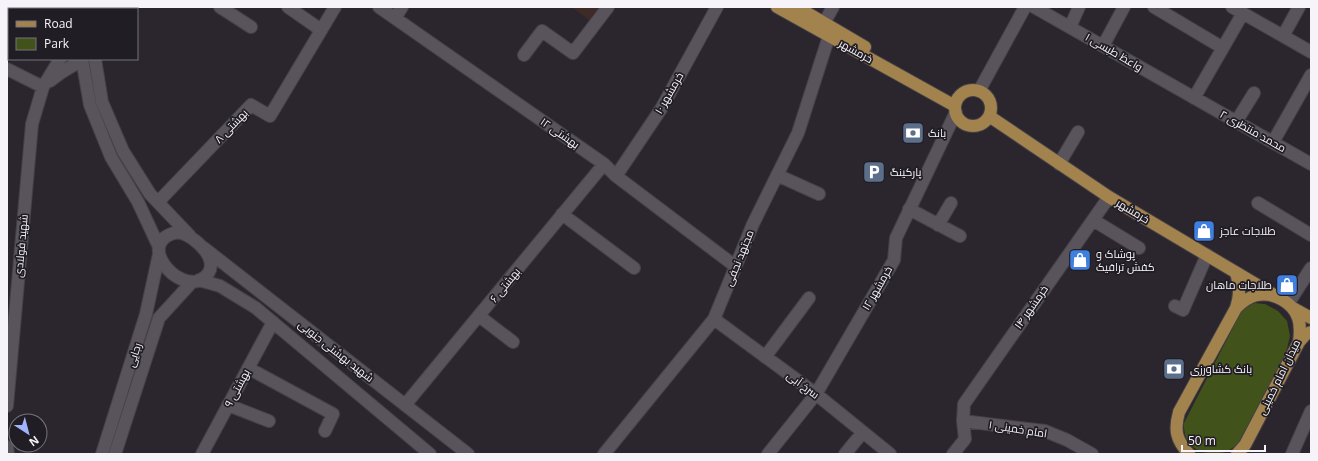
<svg xmlns="http://www.w3.org/2000/svg" width="1318" height="461" font-family="'Open Sans',Cairo,sans-serif">
	<rect width="100%" height="100%" fill="#2b262e"/>
	<path fill="#3e2a27" d="M572 7H599L589 20Z"/>
	<path fill="#41521b" d="M1254 303 1265 304 1278 311 1287 321 1290 336 1286 353 1238 444C1235 446 1231 449 1228 451 1224 453 1219 453 1215 453 1196 454 1183 443 1184 423L1242 310Z"/>
	<g fill="none" stroke-linecap="round" stroke-linejoin="round">
		<g stroke="#454148" stroke-width="14">
			<path id="minor" d="M81 7V9
				M220 7 251 27
				M288 7 321 30
				M379 7 604 164 616 176 735 266
				M1034 7 1311 164
				M1154 7 1223 48
				M1232 7 1311 52
				M93 9V7
				M395 18 402 7
				M824 23 833 7
				M1070 27 1079 7
				M1283 36 1299 7
				M1103 46 1124 7
				M524 55 542 31 573 53 608 7
				M82 59 90 105 111 157 138 202 159 247
				M95 59 102 102 123 151 150 194 190 236
				M7 69 43 87
				M50 81 62 72 82 60
				M979 91 1025 7
				M1194 98 1243 13
				M1236 122 1254 93
				M1273 142 1311 75
				M1059 164 1078 132
				M777 175 819 194
				M616 176 661 109 717 7
				M158 202 251 105 270 116 335 7
				M1258 203 1311 235
				M909 209 960 236
				M562 214 634 268
				M1093 220 1139 248
				M938 225 951 203
				M178 232C195 235 226 264 202 279 178 294 133 241 178 232Z
				M204 248 468 454
				M199 280 220 286 256 308 430 454
				M1288 304 1311 268
				M1175 306 1183 310 1207 255
				M479 316 513 342
				M714 319 816 394 890 454
				M765 357 809 298
				M248 368 333 414 325 431
				M228 405 269 421
				M405 405 604 164
				M7 406 32 124 43 87 60 59
				M963 421 1045 431 1067 440 1092 454
				M7 447 8 454
				M102 454 146 314 159 254
				M115 454 159 318 192 282
				M202 454 273 322
				M604 454 714 319 753 224 798 133 829 36
				M768 454 816 394 894 260 896 238 956 112
				M845 454 863 432
				M953 454 965 439 963 421 964 404 1109 197
				M1292 454 1311 411"/>
		</g>
		<g stroke="#454148" stroke-width="14">
			<path id="major" d="M777 7 955 106
				M797 7 865 47
				M955 108a18 18 0 1 1 36 0a18 18 0 1 1-36 0Z
				M989 116 1109 197 1274 295
				M1236 273C1240 286 1240 295 1236 308
				M1293 308 1311 318
				M1299 342 1306 334 1311 332
				M1189 454C1176 440 1174 430 1179 412L1236 308C1242 302 1249 297 1257 295 1273 292 1293 302 1298 318 1301 326 1300 334 1299 342L1245 445 1237 454"/>
		</g>
		<use href="#minor" stroke="#59545c" stroke-width="12"/>
		<use href="#major" stroke="#a3834d" stroke-width="12"/>
	</g>
	<defs>
		<g id="bank-square" transform="scale(1.15)"><rect x="-9" y="-9" width="18" height="18" rx="4" fill="#5c6f8a" stroke="#211d24"/><path d="M-6-4H6V4H-6ZM0-2.3a2.3 2.3 0 1 0 0 4.6a2.3 2.3 0 1 0 0-4.6Z" fill="#fff"/></g>
		<g id="parking-square" transform="scale(1.15)"><rect x="-9" y="-9" width="18" height="18" rx="4" fill="#5c6f8a" stroke="#211d24"/><path d="M-3.5-5.5H1a3.5 3.5 0 0 1 0 7H-1V5.5H-3.5ZM-1-3.4V-.6H.8a1.4 1.4 0 0 0 0-2.8Z" fill="#fff"/></g>
		<g id="shop-square" transform="scale(1.15)"><rect x="-9" y="-9" width="18" height="18" rx="4" fill="#3f7fe0" stroke="#211d24"/><path d="M-5-2.5h2.3a2.7 3.5 0 0 1 5.4 0H5L5.5 6h-11ZM-1.5-2.5h3a1.5 2.3 0 0 0-3 0Z" fill="#fff"/></g>
	</defs>
	<g fill-rule="evenodd">
		<use href="#bank-square" x="913" y="133"/>
		<use href="#parking-square" x="874" y="172"/>
		<use href="#shop-square" x="1204" y="231"/>
		<use href="#shop-square" x="1080" y="260"/>
		<use href="#shop-square" x="1287" y="285"/>
		<use href="#bank-square" x="1174" y="369"/>
	</g>
	<g text-anchor="middle" stroke-width="3.5" stroke-linejoin="round" paint-order="stroke">
		<g font-size="11" fill="#f7f4f9" stroke="#211d24">
			<text transform="translate(856 51) rotate(29)" y="4">خرمشهر</text>
			<text transform="translate(1114 52) rotate(30)" y="4">واعظ طبسی ۱</text>
			<text transform="translate(669 93) rotate(-60)" y="4">خرمشهر ۱۰</text>
			<text transform="translate(231 126) rotate(-46)" y="4">بهشتی ۸</text>
			<text transform="translate(1253 131) rotate(29)" y="4">محمد منتظری ۲</text>
			<text transform="translate(560 133) rotate(35)" y="4">بهشتی ۱۲</text>
			<text transform="translate(1133 211) rotate(31)" y="4">خرمشهر</text>
			<text transform="translate(21 246) rotate(-85)" y="4">شهید فولادی</text>
			<text transform="translate(739 258) rotate(-68)" y="4">مجتهد نجفی</text>
			<text transform="translate(505 285) rotate(-51)" y="4">بهشتی ۶</text>
			<text transform="translate(877 288) rotate(-60)" y="4">خرمشهر ۱۲</text>
			<text transform="translate(1031 307) rotate(-55)" y="4">خرمشهر ۱۴</text>
			<text transform="translate(336 351) rotate(38)" y="4">شهید بهشتی جنوبی</text>
			<text transform="translate(134 355) rotate(-72)" y="4">رجایی</text>
			<text transform="translate(1279 377) rotate(-64)" y="4">میدان امام خمینی</text>
			<text transform="translate(803 385) rotate(37)" y="4">سرخ آبی</text>
			<text transform="translate(237 388) rotate(-62)" y="4">بهشتی ۹</text>
			<text transform="translate(1018 429) rotate(9)" y="4">امام خمینی ۱</text>
		</g>
		<g font-size="11" fill="#f7f4f9" stroke="#211d24" text-anchor="start">
			<text x="928" y="137">بانک</text>
			<text x="890" y="176">پارکینگ</text>
			<text x="1220" y="235">طلاجات عاجز</text>
			<text x="1096" y="258">پوشاک و<tspan x="1096" dy="13">کفش ترافیک</tspan></text>
			<text x="1272" y="289" text-anchor="end">طلاجات ماهان</text>
			<text x="1190" y="373">بانک کشاورزی</text>
		</g>
	</g>
	<rect width="1318" height="461" fill="none" stroke="#f7f4f9" stroke-width="16"/>
	<rect x="8" y="8" width="130" height="52" fill="#211d24" stroke="#777379"/>
	<rect x="16" y="21" width="20" height="6" fill="#a3834d" stroke="#777379"/>
	<text x="44" y="28" font-size="12" fill="#f7f4f9">Road</text>
	<rect x="16" y="38" width="20" height="12" fill="#41521b" stroke="#777379"/>
	<text x="44" y="48" font-size="12" fill="#f7f4f9">Park</text>
	<g transform="translate(28 433) rotate(144)"><circle r="19" fill="#211d24" stroke="#777379"/>
	<path d="M0-3L7 15L0 10L-7 15Z" fill="#a3b2fd"/>
	<text y="-6" font-size="11" font-weight="bold" text-anchor="middle" fill="#f7f4f9">N</text>
	</g>
	<path d="M1182 445v6h83v-6" fill="none" stroke="#f7f4f9" stroke-width="2"/>
	<text x="1188" y="445" font-size="12" fill="#f7f4f9" stroke="#211d24" stroke-width="3" paint-order="stroke">50 m</text>
</svg>
